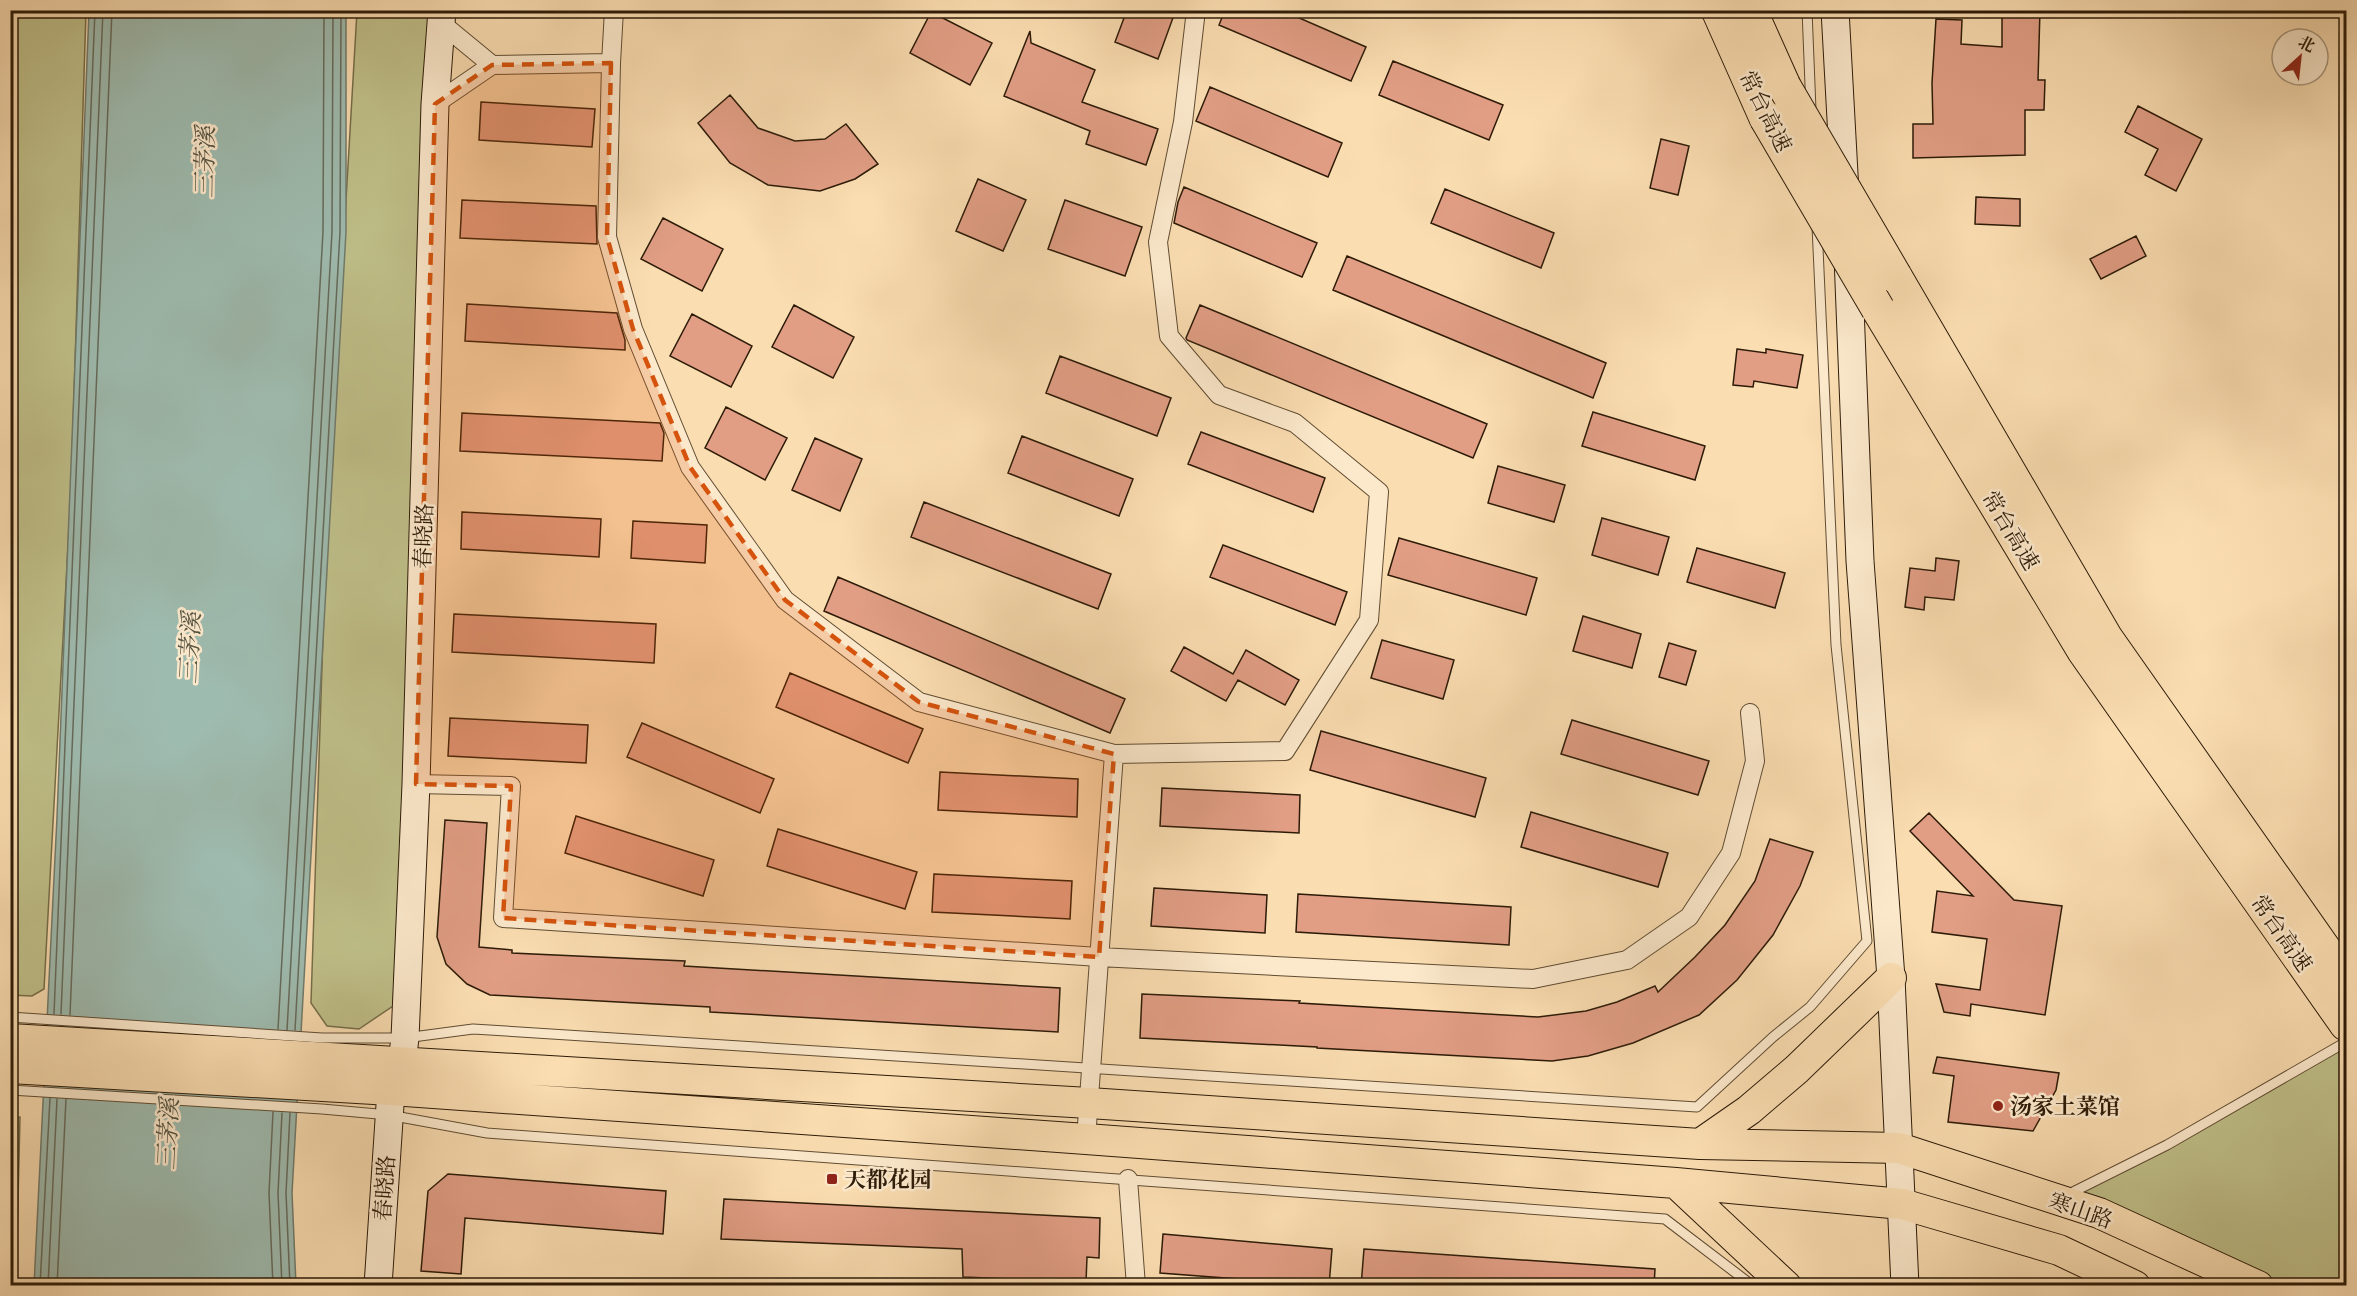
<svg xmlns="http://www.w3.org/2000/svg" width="2357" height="1296" font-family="Vollkorn,'Noto Serif SC',serif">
	<rect width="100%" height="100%" fill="#faddb1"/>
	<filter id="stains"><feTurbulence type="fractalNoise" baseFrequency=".00333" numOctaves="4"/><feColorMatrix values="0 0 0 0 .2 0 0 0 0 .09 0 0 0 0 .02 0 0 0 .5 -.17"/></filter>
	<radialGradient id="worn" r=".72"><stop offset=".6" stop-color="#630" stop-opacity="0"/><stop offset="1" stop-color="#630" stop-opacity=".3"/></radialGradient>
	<path fill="#c0c08a" stroke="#766e49" stroke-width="1.5" d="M10 11H86L71 491 44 989 32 996 10 995Z
		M357 11H441L393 1006 359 1029 327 1026 311 1003 326 544Z
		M2346 1042V1285H2258L2057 1201Z
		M20 1117 16 1285H11V1118Z"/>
	<path fill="#9ebbaf" stroke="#717b6c" stroke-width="1.5" d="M89 11H346V232L292 1193 296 1285 34 1286 57 817Z"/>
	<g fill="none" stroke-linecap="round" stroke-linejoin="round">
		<path stroke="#666b5c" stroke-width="1.5" d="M54 1014 95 10
			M61 1014 103 10
			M70 1015 112 10
			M278 1029 323 232 324 10
			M287 1030 332 232 333 10
			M295 1030 340 232 341 10
			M40 1286 50 1098
			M48 1286 57 1099
			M57 1286 66 1099
			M273 1286 269 1193 273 1112
			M282 1286 278 1193 282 1113
			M290 1286 286 1193 290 1113"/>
	</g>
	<path fill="#e19e85" stroke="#2d1b08" stroke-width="1.5" d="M1127 10H1163L1174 15 1158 59 1115 42Z
		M1225 10H1281L1366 47 1351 81 1219 25Z
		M2002 10H2040L2038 80H2045L2044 110H2025V155L1913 158V124H1933L1932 83 1936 19 1962 20 1961 44 2002 47Z
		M931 12 992 43 970 85 910 53Z
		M1030 31 1031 43 1095 70 1082 102 1158 129 1146 165 1086 144 1090 131 1004 96Z
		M1393 61 1503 105 1489 140 1379 95Z
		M1210 87 1342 143 1328 177 1196 121Z
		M730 95 758 128 795 141 825 139 846 124 878 164 855 179 820 191 768 185 730 163 698 123Z
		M481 102 595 109 592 147 479 140Z
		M2138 106 2202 139 2176 191 2145 175 2158 149 2125 132Z
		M1661 139 1689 146 1678 195 1650 188Z
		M978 179 1026 200 1003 251 956 231Z
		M1184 187 1317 243 1302 277 1174 223 1178 202Z
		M1445 189 1554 233 1541 268 1431 223Z
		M1976 197 2020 199V226L1975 224Z
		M462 200 596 206 597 244 460 238Z
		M1065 200 1142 227 1125 276 1048 249Z
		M663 218 723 249 702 291 641 259Z
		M2136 236 2146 256 2101 279 2090 259Z
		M1347 256 1606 363 1593 398 1333 290Z
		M467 304 617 313 625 340V350L465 341Z
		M794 305 854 337 833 378 772 347Z
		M1200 305 1487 424 1473 458 1187 340 1186 338Z
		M692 314 752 346 731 387 670 356Z
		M1737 349 1766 353V349L1803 355 1797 388 1754 381 1753 387 1733 385Z
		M1060 356 1171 398 1157 436 1046 393Z
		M726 407 787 438 765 480 705 448Z
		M1593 412 1705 446 1695 480 1582 446Z
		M462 413 660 423 664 433 662 461 460 451Z
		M1201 432 1325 478 1313 512 1188 464Z
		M1022 436 1133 479 1119 516 1008 473Z
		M815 438 862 459 840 511 792 490Z
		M1498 466 1565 485 1554 522 1488 503Z
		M924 502 1111 574 1098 609 911 537Z
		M462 512 601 519 599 557 461 549Z
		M1602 518 1669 537 1658 575 1592 555Z
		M633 521 707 525 705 563 631 558Z
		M1399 538 1537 578 1526 615 1388 575Z
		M1223 545 1347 592 1335 625 1210 577Z
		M1697 548 1785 573 1775 608 1687 582Z
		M1936 558 1959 561 1954 600 1925 597 1924 610 1905 607 1910 568 1935 571Z
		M838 577 1125 699 1110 733 824 611Z
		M454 614 656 624 654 663 452 652Z
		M1583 616 1641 634 1632 668 1573 651Z
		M1382 640 1454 660 1443 699 1371 678Z
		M1669 643 1696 651 1686 685 1659 677Z
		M1184 647 1233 674 1246 650 1299 680 1285 705 1238 680 1226 701 1171 671Z
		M790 673 923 729 908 763 776 707Z
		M450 718 588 725 586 763 448 756Z
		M1572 720 1709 761 1698 795 1561 754Z
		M642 723 774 779 760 813 627 757Z
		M1321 731 1486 778 1475 817 1310 770Z
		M940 772 1078 779 1077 817 938 810Z
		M1162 788 1300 795 1299 833 1160 826Z
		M1531 812 1668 853 1658 887 1521 847Z
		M1929 813 2014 900 2062 906 2045 1015 1971 1004 1970 1016 1944 1012 1936 984 1980 990 1987 939 1932 932 1937 891 1973 896 1910 831Z
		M576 816 714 860 703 896 565 853Z
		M445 820 487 823 479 947 512 950V953L685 961 684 966 1060 988 1058 1032 710 1012V1007L490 995 467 984 446 964 437 937Z
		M778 829 917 872 905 909 767 866Z
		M1770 839 1813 852 1800 886 1773 935 1737 980 1699 1015 1633 1043 1588 1056 1552 1061 1317 1048V1047L1140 1038 1142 994 1300 1001 1299 1003 1538 1017 1586 1011 1617 1002 1655 986 1658 992 1695 957 1725 925 1755 881Z
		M934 874 1072 881 1070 919 932 912Z
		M1154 888 1267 895 1265 933 1151 926Z
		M1298 894 1511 907 1509 945 1296 932Z
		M1937 1057 2059 1073 2056 1090 2033 1131 1948 1122 1954 1076 1933 1073Z
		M448 1174 666 1191 663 1234 465 1218 461 1274 421 1271 428 1191Z
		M724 1199 1100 1218 1099 1258 1087 1257 1086 1282 963 1277 962 1249 721 1239Z
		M1163 1234 1332 1249 1329 1286 1160 1273Z
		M1364 1249 1655 1269 1654 1286H1361Z"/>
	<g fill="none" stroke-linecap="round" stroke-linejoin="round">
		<g stroke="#604c32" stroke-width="11">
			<path id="lane" d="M1807 10 1811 110
				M10 1017 322 1038H405L473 1029 1697 1107 1773 1037 1810 1007 1867 941 1836 645 1817 226
				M10 1090 322 1109 389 1115 487 1133 1665 1219 1753 1286
				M2067 1195 2167 1145 2346 1042"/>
		</g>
		<g stroke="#604c32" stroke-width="20">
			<path id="street" d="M614 10 611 63 607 237 633 329 690 467 785 600 919 702 1114 754 1285 751 1369 620 1379 492 1295 423 1219 395 1169 336 1158 242 1183 122 1196 10
				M492 65 611 63
				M435 104 492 65 441 23
				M416 784 511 786 503 918 1099 957 1533 979 1627 960 1689 917 1731 853 1755 761 1750 713
				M1086 1139 1114 754
				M1128 1179 1136 1286"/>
		</g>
		<g stroke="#2d1b08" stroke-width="29">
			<path id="secondary" d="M1835 10 1845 192
				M1848 257 1860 561 1891 978 1905 1286
				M402 1062 405 1038 416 784 435 104 442 10
				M378 1286 391 1090"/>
		</g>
		<g stroke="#2d1b08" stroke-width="32">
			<path id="primary" d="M10 1039 1089 1103 1700 1144 1899 1148 2099 1213 2258 1286
				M10 1068 391 1090 1086 1139 1676 1183 1902 1204 2059 1250 2135 1286
				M1700 1144 1749 1110 1797 1069 1891 978
				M1676 1183 1786 1286"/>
		</g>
		<g stroke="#2d1b08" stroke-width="35">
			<path id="highway" d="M1718 10 1766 118
				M1750 10 1784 86
				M1895 276 2106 638 2346 980
				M1878 309 2084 651 2346 1024"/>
		</g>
		<use href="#lane" stroke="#fce9cc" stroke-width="9"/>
		<use href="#street" stroke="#fce9cc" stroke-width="18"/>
		<use href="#secondary" stroke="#fce9cc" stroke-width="27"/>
		<use href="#primary" stroke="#faddb1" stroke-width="30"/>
		<use href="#highway" stroke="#faddb1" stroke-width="33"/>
		<g stroke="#2d1b08" stroke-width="35" stroke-linecap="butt">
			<path id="highway-bridge" d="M1784 86 1895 276
				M1766 118 1878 309"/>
		</g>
		<use href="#highway-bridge" stroke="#faddb1" stroke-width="33"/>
	</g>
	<path fill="#d5530c" fill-opacity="0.2" stroke="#d5530c" stroke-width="4.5" stroke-dasharray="12 8" stroke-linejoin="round" d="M611 63 607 237 633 329 690 467 785 600 919 702 1114 754 1099 957 503 918 511 786 416 784 435 104 492 65Z"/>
	<g fill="#8f2418" stroke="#fce9cc" stroke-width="2">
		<circle cx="1998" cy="1106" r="6"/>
		<rect x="826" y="1173" width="12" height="12" rx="3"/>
	</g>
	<g text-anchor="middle" stroke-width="5" stroke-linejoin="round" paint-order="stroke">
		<g font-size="22" fill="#2d1b08" stroke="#fce9cc">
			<text transform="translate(1766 111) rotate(63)" y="8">常台高速</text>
			<text transform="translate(2011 530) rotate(59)" y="8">常台高速</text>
			<text transform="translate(423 536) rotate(-88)" y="8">春晓路</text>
			<text transform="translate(2282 933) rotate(55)" y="8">常台高速</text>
			<text transform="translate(384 1188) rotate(-86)" y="8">春晓路</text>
			<text transform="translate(2081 1210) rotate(19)" y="8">寒山路</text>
		</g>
		<g font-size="22" font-weight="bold" fill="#2d1b08" stroke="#fce9cc" text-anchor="start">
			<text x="2010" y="1114">汤家土菜馆</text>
			<text x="844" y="1187">天都花园</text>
		</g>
		<g font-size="24" font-style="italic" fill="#555342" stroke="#fce9cc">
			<text transform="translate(205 162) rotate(-89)" y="8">三茅溪</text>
			<text transform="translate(190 648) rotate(-87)" y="8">三茅溪</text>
			<text transform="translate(168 1134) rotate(-87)" y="8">三茅溪</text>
		</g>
	</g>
	<rect width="2357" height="1296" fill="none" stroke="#faddb1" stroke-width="36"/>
	<rect x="12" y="12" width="2333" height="1272" fill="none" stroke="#2d1b08" stroke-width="3"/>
	<rect x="18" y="18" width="2321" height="1260" fill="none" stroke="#2d1b08" stroke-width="1.5"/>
	<g transform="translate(2300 57) rotate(27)"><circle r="28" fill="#fce9cc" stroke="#a9977e" stroke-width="1.5"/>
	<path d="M0-4.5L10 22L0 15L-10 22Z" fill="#8f2418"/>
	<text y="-9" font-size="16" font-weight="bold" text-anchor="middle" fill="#2d1b08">北</text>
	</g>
	<rect width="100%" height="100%" filter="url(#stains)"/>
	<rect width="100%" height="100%" fill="url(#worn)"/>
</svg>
